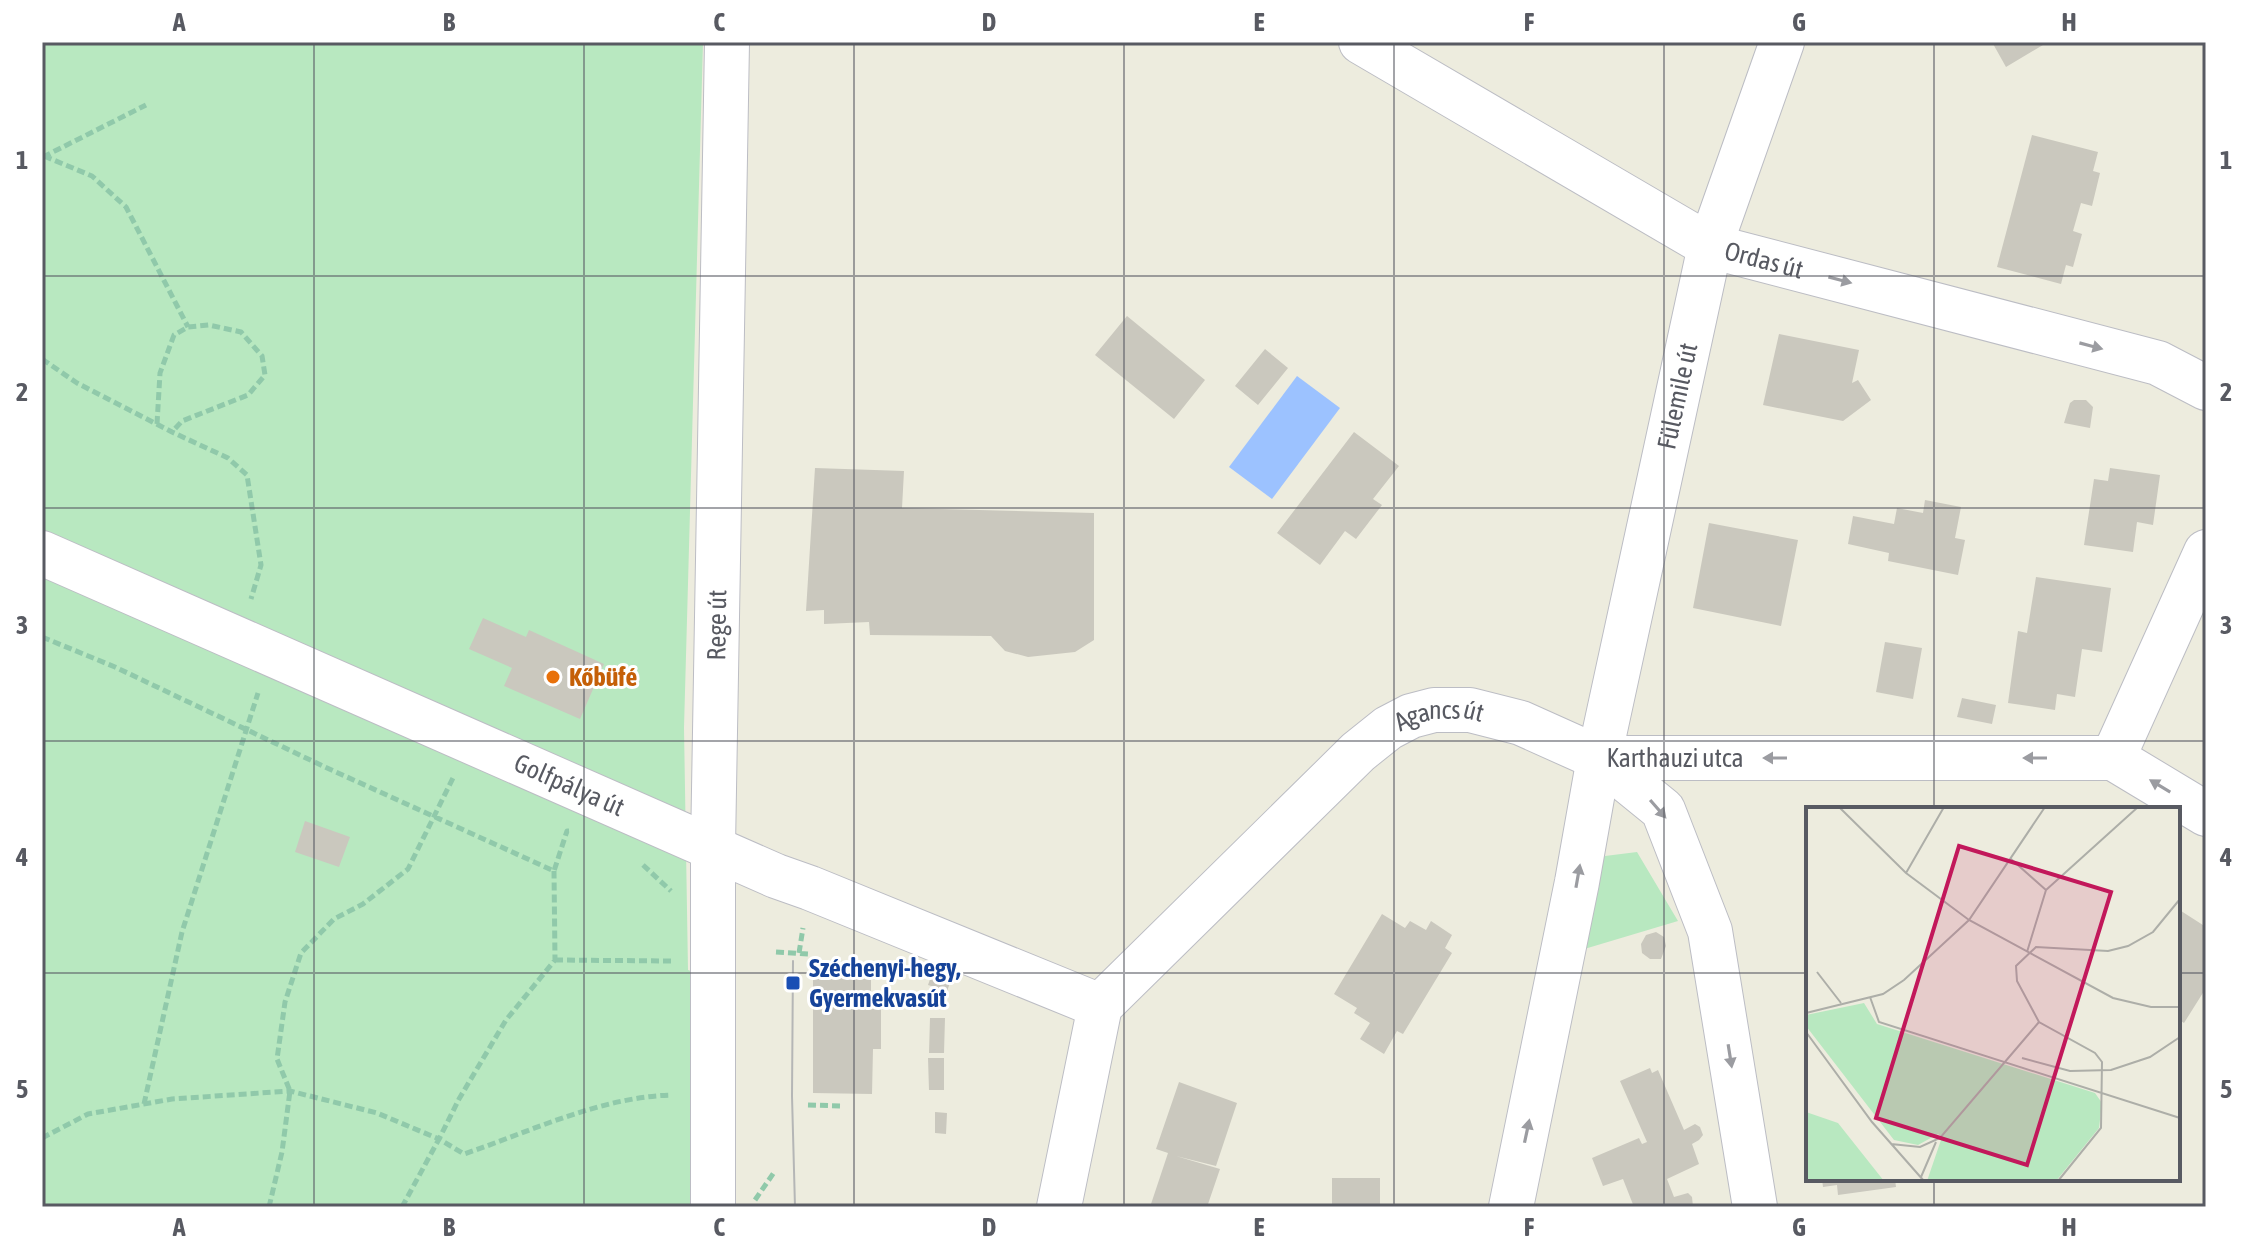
<svg xmlns="http://www.w3.org/2000/svg" width="2248" height="1249" font-family="'Asap Condensed',sans-serif">
	<rect width="100%" height="100%" fill="#edecde"/>
	<path fill="#b8e8c0" d="M42 42H703L684 728 688 970 691 971 692 1207H42Z
		M1637 852 1678 921 1581 950 1597 857Z"/>
	<path fill="#9cc2ff" d="M1297 376 1340 408 1272 499 1229 467Z"/>
	<path fill="#cac8be" d="M1992 42H2041L2043 45 2006 67Z
		M2032 135 2098 152 2093 171 2100 173 2092 206 2081 203 2073 231 2082 234 2073 267 2066 265 2061 284 1997 267Z
		M1127 316 1205 380 1174 419 1095 355Z
		M1779 334 1859 350 1852 383 1858 380 1871 400 1843 421 1763 405Z
		M1265 349 1288 368 1258 405 1235 386Z
		M2074 400H2086L2093 407 2090 428 2064 423 2070 403Z
		M1354 432 1399 466 1373 499 1382 505 1356 539 1345 531 1320 565 1277 533Z
		M815 468 904 471 902 508 1094 513V640L1075 652 1028 657 1005 651 991 636 870 635 869 622 824 624V610L806 611Z
		M2110 468 2160 475 2153 525 2137 522 2133 552 2084 545 2094 479 2108 481Z
		M1925 500 1961 507 1955 538 1965 540 1958 575 1888 561 1889 553 1848 544 1853 516 1894 524 1897 508 1923 513Z
		M1709 523 1798 540 1781 626 1693 608Z
		M2036 577 2111 588 2102 652 2082 649 2075 697 2057 694 2055 710 2008 703 2018 631 2027 633Z
		M483 618 526 637 529 630 604 664 580 719 504 686 512 668 469 649Z
		M1885 642 1922 648 1913 699 1876 692Z
		M1962 698 1996 705 1992 724 1957 717Z
		M305 821 350 837 339 867 295 852Z
		M2178 909 2206 927V988L2184 1023 2178 1019Z
		M1382 914 1405 928 1410 921 1426 930 1431 921 1452 935 1445 948 1452 953 1403 1034 1397 1031 1384 1054 1360 1039 1370 1023 1354 1013 1357 1008 1334 994Z
		M1656 932 1664 937 1666 946 1661 959H1650L1642 953 1641 944 1646 935Z
		M871 963V998H881V1049H873L872 1094 813 1093V964Z
		M934 968 953 975 947 991 928 985Z
		M930 1018H945L944 1053H929Z
		M928 1058H944V1090H929Z
		M1650 1068 1652 1073 1658 1070 1684 1130 1695 1124 1700 1127 1703 1135 1699 1140 1692 1144 1699 1164 1667 1179 1674 1197 1688 1193 1692 1197 1693 1207H1634L1623 1179 1603 1186 1592 1158 1639 1138 1642 1144 1647 1142 1620 1081Z
		M1179 1082 1237 1103 1216 1166 1176 1156 1220 1169 1207 1207H1150L1168 1153 1156 1149Z
		M935 1112 947 1113 946 1134 935 1133Z
		M1332 1178H1380V1207H1332Z
		M1822 1179H1895L1896 1187 1838 1195 1837 1185 1823 1187Z"/>
	<g fill="none" stroke-linecap="round" stroke-linejoin="round">
		<g stroke="#bcbdc4" stroke-width="46">
			<g id="minor">
				<path id="s1" d="M1361 42 1710 246 2158 363 2206 388"/>
				<path id="s2" d="M42 553 776 876 810 888 1100 1006"/>
				<path id="s3" d="M1599 758H2113"/>
				<path d="M2113 758 2206 552"/>
				<path d="M2113 758 2206 814"/>
				<path id="s4" d="M713 1207V847L727 42"/>
				<path id="s5" d="M1059 1207 1100 1006 1358 752 1388 728 1411 716 1434 710H1470L1521 723 1599 758 1663 810 1710 931 1755 1207"/>
				<path id="s6" d="M1511 1207 1577 882 1599 758 1710 246 1782 42"/>
			</g>
		</g>
		<path stroke="#90c9aa" stroke-width="5" stroke-dasharray="8 4" stroke-linecap="butt" d="M44 156 92 176 126 207 188 327
			M43 157 146 105
			M42 359 77 383 172 432 228 458 247 475 261 565 251 599
			M157 424 160 373 174 335 188 327 209 325 241 332 262 356 265 375 248 395 182 421 172 432
			M42 637 115 667 325 767 554 871 567 831H569
			M643 865 671 891
			M776 952 808 954
			M799 953 803 928
			M555 960 671 961
			M144 1104 182 932 258 693
			M808 1105 843 1106
			M42 1138 88 1114 172 1099 290 1091 377 1113 439 1139 459 1099 506 1020 555 960 554 871
			M755 1200 775 1171
			M269 1207 282 1152 290 1091 277 1059 285 1002 301 953 334 919 363 904 408 869 453 778
			M402 1207 439 1139 464 1154C532 1131 600 1097 672 1095"/>
		<use href="#minor" stroke="#fff" stroke-width="44"/>
		<path stroke="#b5b6b6" stroke-width="2" d="M793 961 792 1096 795 1207"/>
	</g>
	<defs><path id="oneway-solid" d="M-6-.8H1V-3.2L6.5 0L1 3.2V.8H-6Z" transform="scale(2)"/></defs>
	<g fill="#9b9ca1">
		<use href="#oneway-solid" transform="translate(1840 280) rotate(15)"/>
		<use href="#oneway-solid" transform="translate(2091 346) rotate(15)"/>
		<use href="#oneway-solid" transform="translate(1775 758) rotate(180)"/>
		<use href="#oneway-solid" transform="translate(2035 758) rotate(180)"/>
		<use href="#oneway-solid" transform="translate(2160 786) rotate(-149)"/>
		<use href="#oneway-solid" transform="translate(1658 809) rotate(49)"/>
		<use href="#oneway-solid" transform="translate(1578 876) rotate(-80)"/>
		<use href="#oneway-solid" transform="translate(1730 1056) rotate(81)"/>
		<use href="#oneway-solid" transform="translate(1527 1131) rotate(-78)"/>
	</g>
	<path fill="none" stroke="#585a62" stroke-width="2" stroke-opacity="0.55" d="M314 42V1207M584 42V1207M854 42V1207M1124 42V1207M1394 42V1207M1664 42V1207M1934 42V809M42 276H2206M42 508H2206M42 741H2206M42 973H1808M2178 973H2206M1934 1179V1207"/>
	<circle fill="#e8710a" stroke="#fff" stroke-width="3" cx="553" cy="677" r="8"/>
	<rect fill="#1a4fb4" stroke="#fff" stroke-width="3" x="785" y="975" width="16" height="16" rx="4"/>
	<g text-anchor="middle" stroke-width="6" stroke-linejoin="round" paint-order="stroke">
		<g font-size="26" fill="#585a62" stroke="#fff">
			<text dy="9" stroke="none"><textPath href="#s1" startOffset="460">Ordas út</textPath></text>
			<text dy="9" stroke="none"><textPath href="#s6" startOffset="828">Fülemile út</textPath></text>
			<text dy="9" stroke="none"><textPath href="#s4" startOffset="582">Rege út</textPath></text>
			<text dy="9" stroke="none"><textPath href="#s5" startOffset="660">Agancs út</textPath></text>
			<text dy="9" stroke="none"><textPath href="#s3" startOffset="76">Karthauzi utca</textPath></text>
			<text dy="9" stroke="none"><textPath href="#s2" startOffset="576">Golfpálya út</textPath></text>
		</g>
		<g font-size="26" font-weight="bold" fill="#c56008" stroke="#fff" text-anchor="start">
			<text x="569" y="686">Kőbüfé</text>
		</g>
		<g font-size="26" font-weight="bold" fill="#164399" stroke="#fff" text-anchor="start">
			<text x="809" y="977">Széchenyi-hegy,<tspan x="809" dy="30">Gyermekvasút</tspan></text>
		</g>
	</g>
	<g transform="translate(1806 807)">
		<rect width="374" height="374" fill="#edecde"/>
		<path d="M58 196 71 217 289 286 296 296 293 321 250 374H121L136 330 132 327 112 338 88 333 0 219V208ZM0 305 32 316 78 374H0Z" fill="#b8e8c0"/>
		<path fill="none" stroke="#adaea8" stroke-width="2" d="M33 0 100 66 163 113 307 191 345 200H374M205 52 240 83M100 66 138 0M240 83 332 0M221 145 240 83M11 165 35 196M64 190 73 215 374 311M0 206 77 187 98 173 163 113 239 0M0 225 66 315 118 374M216 251 264 264 305 263 344 250 374 230M85 337 114 340 134 331 233 215M115 370 130 335M252 374 295 321 296 255 289 246 233 215 211 174 210 159 230 140 302 144 322 139 347 125 374 92"/>
		<path fill="#c2185b" fill-opacity="0.15" stroke="#c2185b" stroke-width="4" d="M153 39 305 85 221 358 70 311Z"/>
		<rect width="374" height="374" fill="none" stroke="#585a62" stroke-width="4"/>
	</g>
	<rect width="2248" height="1249" fill="none" stroke="#ffffff" stroke-width="88"/>
	<rect x="44" y="44" width="2160" height="1161" fill="none" stroke="#585a62" stroke-width="3"/>
	<g font-size="26" text-anchor="middle" font-weight="bold" fill="#585a62">
		<text x="179" y="31">A</text>
		<text x="449" y="31">B</text>
		<text x="719" y="31">C</text>
		<text x="989" y="31">D</text>
		<text x="1259" y="31">E</text>
		<text x="1529" y="31">F</text>
		<text x="1799" y="31">G</text>
		<text x="2069" y="31">H</text>
		<text x="22" y="169">1</text>
		<text x="2226" y="169">1</text>
		<text x="22" y="401">2</text>
		<text x="2226" y="401">2</text>
		<text x="22" y="634">3</text>
		<text x="2226" y="634">3</text>
		<text x="22" y="866">4</text>
		<text x="2226" y="866">4</text>
		<text x="22" y="1098">5</text>
		<text x="2226" y="1098">5</text>
		<text x="179" y="1236">A</text>
		<text x="449" y="1236">B</text>
		<text x="719" y="1236">C</text>
		<text x="989" y="1236">D</text>
		<text x="1259" y="1236">E</text>
		<text x="1529" y="1236">F</text>
		<text x="1799" y="1236">G</text>
		<text x="2069" y="1236">H</text>
	</g>
</svg>
